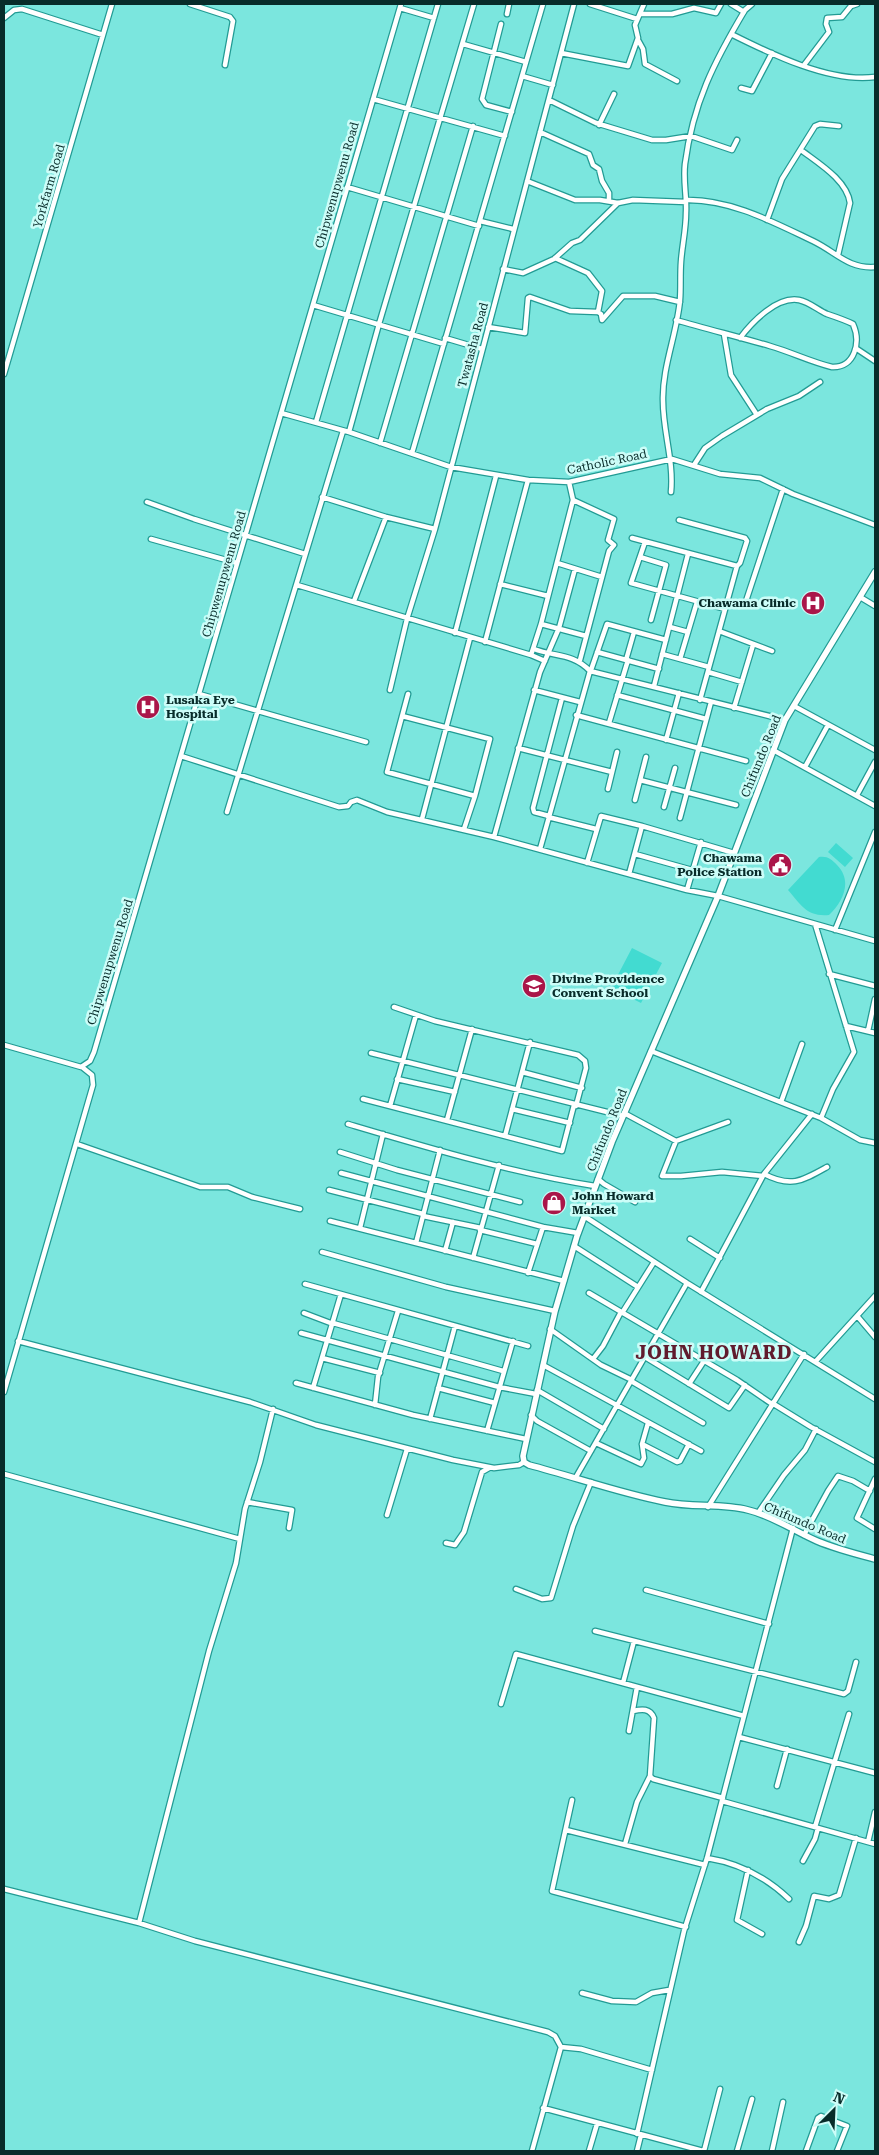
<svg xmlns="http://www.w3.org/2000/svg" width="879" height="2155" font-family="'Roboto Serif',serif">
	<rect width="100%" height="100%" fill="#7be6de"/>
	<path fill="#42dbd1" d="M836 843 853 858 845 867 828 852Z
		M819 857C828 856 831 859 837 865 853 881 843 902 829 915 807 917 801 905 788 890Z
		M632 948 662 963 641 1003 611 988Z"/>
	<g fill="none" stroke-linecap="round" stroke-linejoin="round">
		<g stroke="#229b94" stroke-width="7">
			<path id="minor" d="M190 4 230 17 233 21 225 65
				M590 4 637 19
				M731 4 744 12
				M400 8 434 18
				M507 14 509 4
				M640 14H672L694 8 716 13 721 4
				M4 18 14 10 22 9 103 35
				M501 24 482 99 486 105 512 112
				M731 34C771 54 830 83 875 77
				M638 40 643 49 645 64 677 81
				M463 44 526 62
				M561 53 628 66 638 38 635 25 644 4
				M804 65 829 32 826 24 827 18 842 17 851 6 857 4
				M522 76 553 85
				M741 88 752 91 772 53
				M373 99 505 136
				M549 100 596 123 652 140H666L691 136 732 150 737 140
				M599 125 614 94
				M540 132 589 154 593 165 599 169 602 181 609 193V201
				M801 150C818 163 847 180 850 203L838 255
				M527 181 575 200H600L618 203 633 200 686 202
				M347 187 479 226
				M686 200C730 199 773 222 813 241 836 252 848 269 875 267
				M767 220 782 179 815 126 820 124 839 126
				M480 221 513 229
				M555 258 588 273 602 291 598 312
				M503 269 523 273 554 259 572 243 580 240 618 203
				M313 305 444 344
				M676 320C707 329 739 337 770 346 791 352 811 362 832 367 855 368 861 342 853 324 845 320 836 317 827 314 818 310 809 302 799 300 777 296 752 322 740 338
				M488 327 525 333 528 298 530 297 570 311 598 312 601 314 602 320 623 296H655L680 302
				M724 334 731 375 757 415
				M445 338 482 349
				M857 349 875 361
				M4 374 112 4
				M281 413 349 432 451 467 528 480 569 482 672 459 720 474 760 478 793 494 875 525
				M316 422 438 4
				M349 432 379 324 474 4
				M380 443 473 126
				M412 453 543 4
				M694 465 705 448 722 436 767 409 799 396 820 382
				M671 492C674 461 663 432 663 401 662 367 677 334 680 300 681 288 680 275 681 262 682 246 686 230 686 213 687 197 683 181 685 164 693 103 714 62 745 10L752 4
				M322 497 386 517 435 529
				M573 500 614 519 608 540 614 545 609 551 580 660
				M147 502 194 519 305 554
				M632 538 737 566 740 563 747 541 745 538 679 520
				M151 539 237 563
				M645 542 631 583 725 609
				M640 557 666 565 651 620
				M557 563 602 577
				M500 584 548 596
				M297 585 531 655 545 661
				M860 597 875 606
				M354 601 386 517
				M746 601 783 489
				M541 624 586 636
				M670 627 688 632
				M719 631 772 651
				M455 633 496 476
				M485 642 528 480
				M534 649C555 657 573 653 590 671
				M597 652 659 669
				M662 654 709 667
				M531 655 541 624 573 500 569 482
				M680 659 697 602
				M626 660 634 632
				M591 670 607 624 666 640
				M708 672 742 682
				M654 686 688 554
				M390 690 407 619 435 529 574 4
				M534 690 580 702
				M199 694 366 742
				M617 695 706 719
				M700 700 737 566
				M794 706 875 750
				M734 708 753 645
				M576 715 746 761
				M402 716 490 739 475 796 387 772 408 694
				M609 723 628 660
				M666 740 679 693
				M518 748 612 772
				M773 750 875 806
				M181 756 339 807 348 806 351 802 357 800 387 812 494 837 687 890 718 896 875 941
				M805 767 828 725
				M640 780 736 805
				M608 789 617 752
				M857 795 875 762
				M635 800 646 757
				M664 807 675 768
				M227 812 343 431
				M549 816 534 812 533 808 562 698
				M548 817 596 829
				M680 818 711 702
				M422 819 470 638
				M464 829 475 796
				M494 837 540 672 559 628 575 569
				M540 849 590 671 785 720
				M635 854 710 875
				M587 863 601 816 642 826
				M629 874 642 826 734 853
				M687 890 701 842
				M815 924 854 1052 833 1089 821 1118
				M835 930 875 832
				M829 974 875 986
				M394 1007 435 1021 578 1055 585 1061 586 1068 576 1106
				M846 1026 875 1033
				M868 1031 875 999
				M4 1045 81 1067 90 1061 94 1052 401 4
				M651 1051 821 1118 860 1140 875 1143
				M371 1053 623 1116
				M522 1072 582 1088
				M397 1079 455 1092
				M363 1099 562 1151 574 1105
				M781 1102 802 1044
				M390 1106 416 1015
				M512 1109 570 1123
				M624 1113 676 1141 728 1122
				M447 1120 472 1029
				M348 1124C429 1148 512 1173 595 1186
				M505 1136 530 1042
				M676 1141 662 1176H681L722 1172 763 1176
				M77 1144 200 1187H228L252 1197 300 1209
				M340 1152 397 1170 520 1202
				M341 1173 543 1227 578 1233
				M764 1174C791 1188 802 1181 827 1167
				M598 1179 604 1184 635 1202
				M329 1190 423 1214
				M423 1216 481 1228
				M584 1216 687 1283 875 1399
				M330 1221 564 1281
				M360 1228 383 1134
				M480 1230 537 1244
				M690 1239 720 1258
				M416 1243 440 1150
				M574 1246 638 1287
				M445 1251 453 1222
				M322 1252 446 1287 555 1311
				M473 1258 499 1165
				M528 1273 543 1227
				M305 1284 528 1346
				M701 1292 764 1174 812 1114
				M589 1293 737 1380 772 1404
				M304 1313 333 1324
				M622 1313 654 1262
				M858 1317 875 1337
				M333 1323 503 1371
				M550 1329 601 1365 632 1380
				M301 1333 499 1387 536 1394
				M18 1341 250 1402 316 1425 453 1460 494 1468 519 1465 524 1462
				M645 1357 729 1408 745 1385
				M322 1358 380 1373
				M593 1359 603 1346 621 1312
				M816 1361 875 1296
				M543 1365 701 1451
				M631 1381 703 1423
				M296 1383 413 1415 526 1439
				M689 1384 704 1361
				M313 1388 341 1294
				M438 1388 495 1403
				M537 1390 604 1429
				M4 1392 93 1085 92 1075 82 1067
				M772 1403 811 1427 875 1462
				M375 1405 378 1377 398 1311
				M531 1415 537 1421 591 1451
				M430 1419 455 1326
				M487 1431 513 1341
				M596 1443 641 1464 644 1458 642 1444 648 1423
				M642 1444 677 1462 680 1461 689 1444
				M4 1474 240 1539
				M576 1477 687 1283
				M875 1479 857 1518 875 1529
				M247 1502 292 1510 289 1528
				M708 1507 804 1354
				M758 1513 784 1475 805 1450 816 1429
				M387 1515 407 1449
				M804 1535 828 1491 838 1476 853 1481 870 1491
				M446 1543 455 1545 464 1532 482 1472 489 1468
				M516 1589 542 1599 551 1598 573 1526 591 1482
				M646 1590 769 1624
				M595 1631 844 1694 848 1691 856 1662
				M623 1683 634 1641
				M501 1704 516 1654 744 1716
				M629 1731 637 1687
				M739 1737 875 1773
				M650 1776 653 1779 723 1798
				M777 1786 787 1749
				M572 1800 552 1891 686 1927
				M722 1801 875 1844
				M815 1827 849 1714
				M566 1830 705 1865
				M868 1842 875 1812
				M625 1844 637 1802 650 1776 654 1718C650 1708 642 1709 633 1711
				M707 1858C738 1863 766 1877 789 1899
				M803 1861 815 1839 818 1828
				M748 1870 737 1920 762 1934
				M4 1889 139 1923 195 1941 548 2032 555 2036 561 2047 532 2151
				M139 1923 209 1651 236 1563 245 1509 260 1462 273 1409
				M799 1942 806 1926 814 1896 829 1899 839 1895 856 1838
				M582 1993 612 2001 636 2002 652 1993 669 1990
				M561 2047 581 2049 652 2070
				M543 2108 703 2151
				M637 2134 684 1931 707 1858 793 1528
				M589 2151 597 2124
				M637 2151 641 2135
				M704 2151 720 2089
				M737 2151 752 2099
				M772 2151 783 2102
				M806 2151 818 2118 821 2116 847 2126 837 2151"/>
		</g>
		<g stroke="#229b94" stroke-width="8">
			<path id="tertiary" d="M875 572 785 720 718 896 612 1142 577 1236 555 1311 523 1456 524 1462 529 1465C575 1477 619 1493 665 1502 693 1508 721 1503 748 1510 773 1516 794 1531 817 1541 836 1549 856 1554 875 1559"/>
		</g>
		<use href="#minor" stroke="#fff" stroke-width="4.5"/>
		<use href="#tertiary" stroke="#fff" stroke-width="5.5"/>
	</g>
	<defs>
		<g id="hospital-disc" transform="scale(1.25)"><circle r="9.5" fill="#aa1649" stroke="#ccfdf8"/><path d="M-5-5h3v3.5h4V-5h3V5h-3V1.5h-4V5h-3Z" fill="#fff"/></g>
		<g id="civic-disc" transform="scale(1.25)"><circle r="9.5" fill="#aa1649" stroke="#ccfdf8"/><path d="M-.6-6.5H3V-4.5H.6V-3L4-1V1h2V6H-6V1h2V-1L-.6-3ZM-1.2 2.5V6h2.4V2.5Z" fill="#fff"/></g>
		<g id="school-disc" transform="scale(1.25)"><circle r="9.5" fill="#aa1649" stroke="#ccfdf8"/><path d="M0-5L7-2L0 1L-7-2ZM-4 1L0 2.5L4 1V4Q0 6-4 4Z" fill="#fff"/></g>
		<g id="shop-disc" transform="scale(1.25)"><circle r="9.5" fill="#aa1649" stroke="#ccfdf8"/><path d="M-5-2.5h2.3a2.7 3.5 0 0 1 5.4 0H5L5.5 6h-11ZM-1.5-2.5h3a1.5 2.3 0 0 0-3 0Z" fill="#fff"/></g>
	</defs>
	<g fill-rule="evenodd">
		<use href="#hospital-disc" x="813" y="603"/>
		<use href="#hospital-disc" x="148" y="707"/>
		<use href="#civic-disc" x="780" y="865"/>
		<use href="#school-disc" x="534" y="986"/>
		<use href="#shop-disc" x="554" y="1203"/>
	</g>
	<g text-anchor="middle" stroke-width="5" stroke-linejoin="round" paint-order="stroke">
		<g font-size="12" fill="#082c2a" stroke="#ccfdf8">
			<text transform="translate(337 185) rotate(-74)" y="4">Chipwenupwenu Road</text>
			<text transform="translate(49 186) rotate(-74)" y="4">Yorkfarm Road</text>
			<text transform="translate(473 345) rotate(-75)" y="4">Twatasha Road</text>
			<text transform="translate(607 462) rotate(-12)" y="4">Catholic Road</text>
			<text transform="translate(224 574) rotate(-74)" y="4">Chipwenupwenu Road</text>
			<text transform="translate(761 756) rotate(-68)" y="4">Chifundo Road</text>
			<text transform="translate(110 962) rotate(-73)" y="4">Chipwenupwenu Road</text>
			<text transform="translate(607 1130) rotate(-68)" y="4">Chifundo Road</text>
			<text transform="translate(805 1523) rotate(23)" y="4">Chifundo Road</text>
		</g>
		<g font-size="12" font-weight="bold" fill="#082c2a" stroke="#ccfdf8" text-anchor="start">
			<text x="796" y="607" text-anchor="end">Chawama Clinic</text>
			<text x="166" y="704">Lusaka Eye<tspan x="166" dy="14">Hospital</tspan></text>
			<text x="762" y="862" text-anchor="end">Chawama<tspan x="762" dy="14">Police Station</tspan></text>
			<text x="552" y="983">Divine Providence<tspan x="552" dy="14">Convent School</tspan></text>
			<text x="572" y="1200">John Howard<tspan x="572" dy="14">Market</tspan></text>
		</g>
		<g font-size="18" font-weight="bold" letter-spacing="1" fill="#601b2d" stroke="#ccfdf8">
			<text x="714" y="1359">JOHN HOWARD</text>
		</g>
	</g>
	<rect width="879" height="2155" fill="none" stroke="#082c2a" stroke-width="10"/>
	<g transform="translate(834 2110) rotate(24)" stroke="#ccfdf8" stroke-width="4" paint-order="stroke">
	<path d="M0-4L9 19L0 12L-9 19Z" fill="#082c2a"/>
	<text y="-8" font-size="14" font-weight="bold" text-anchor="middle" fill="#082c2a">N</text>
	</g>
</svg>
